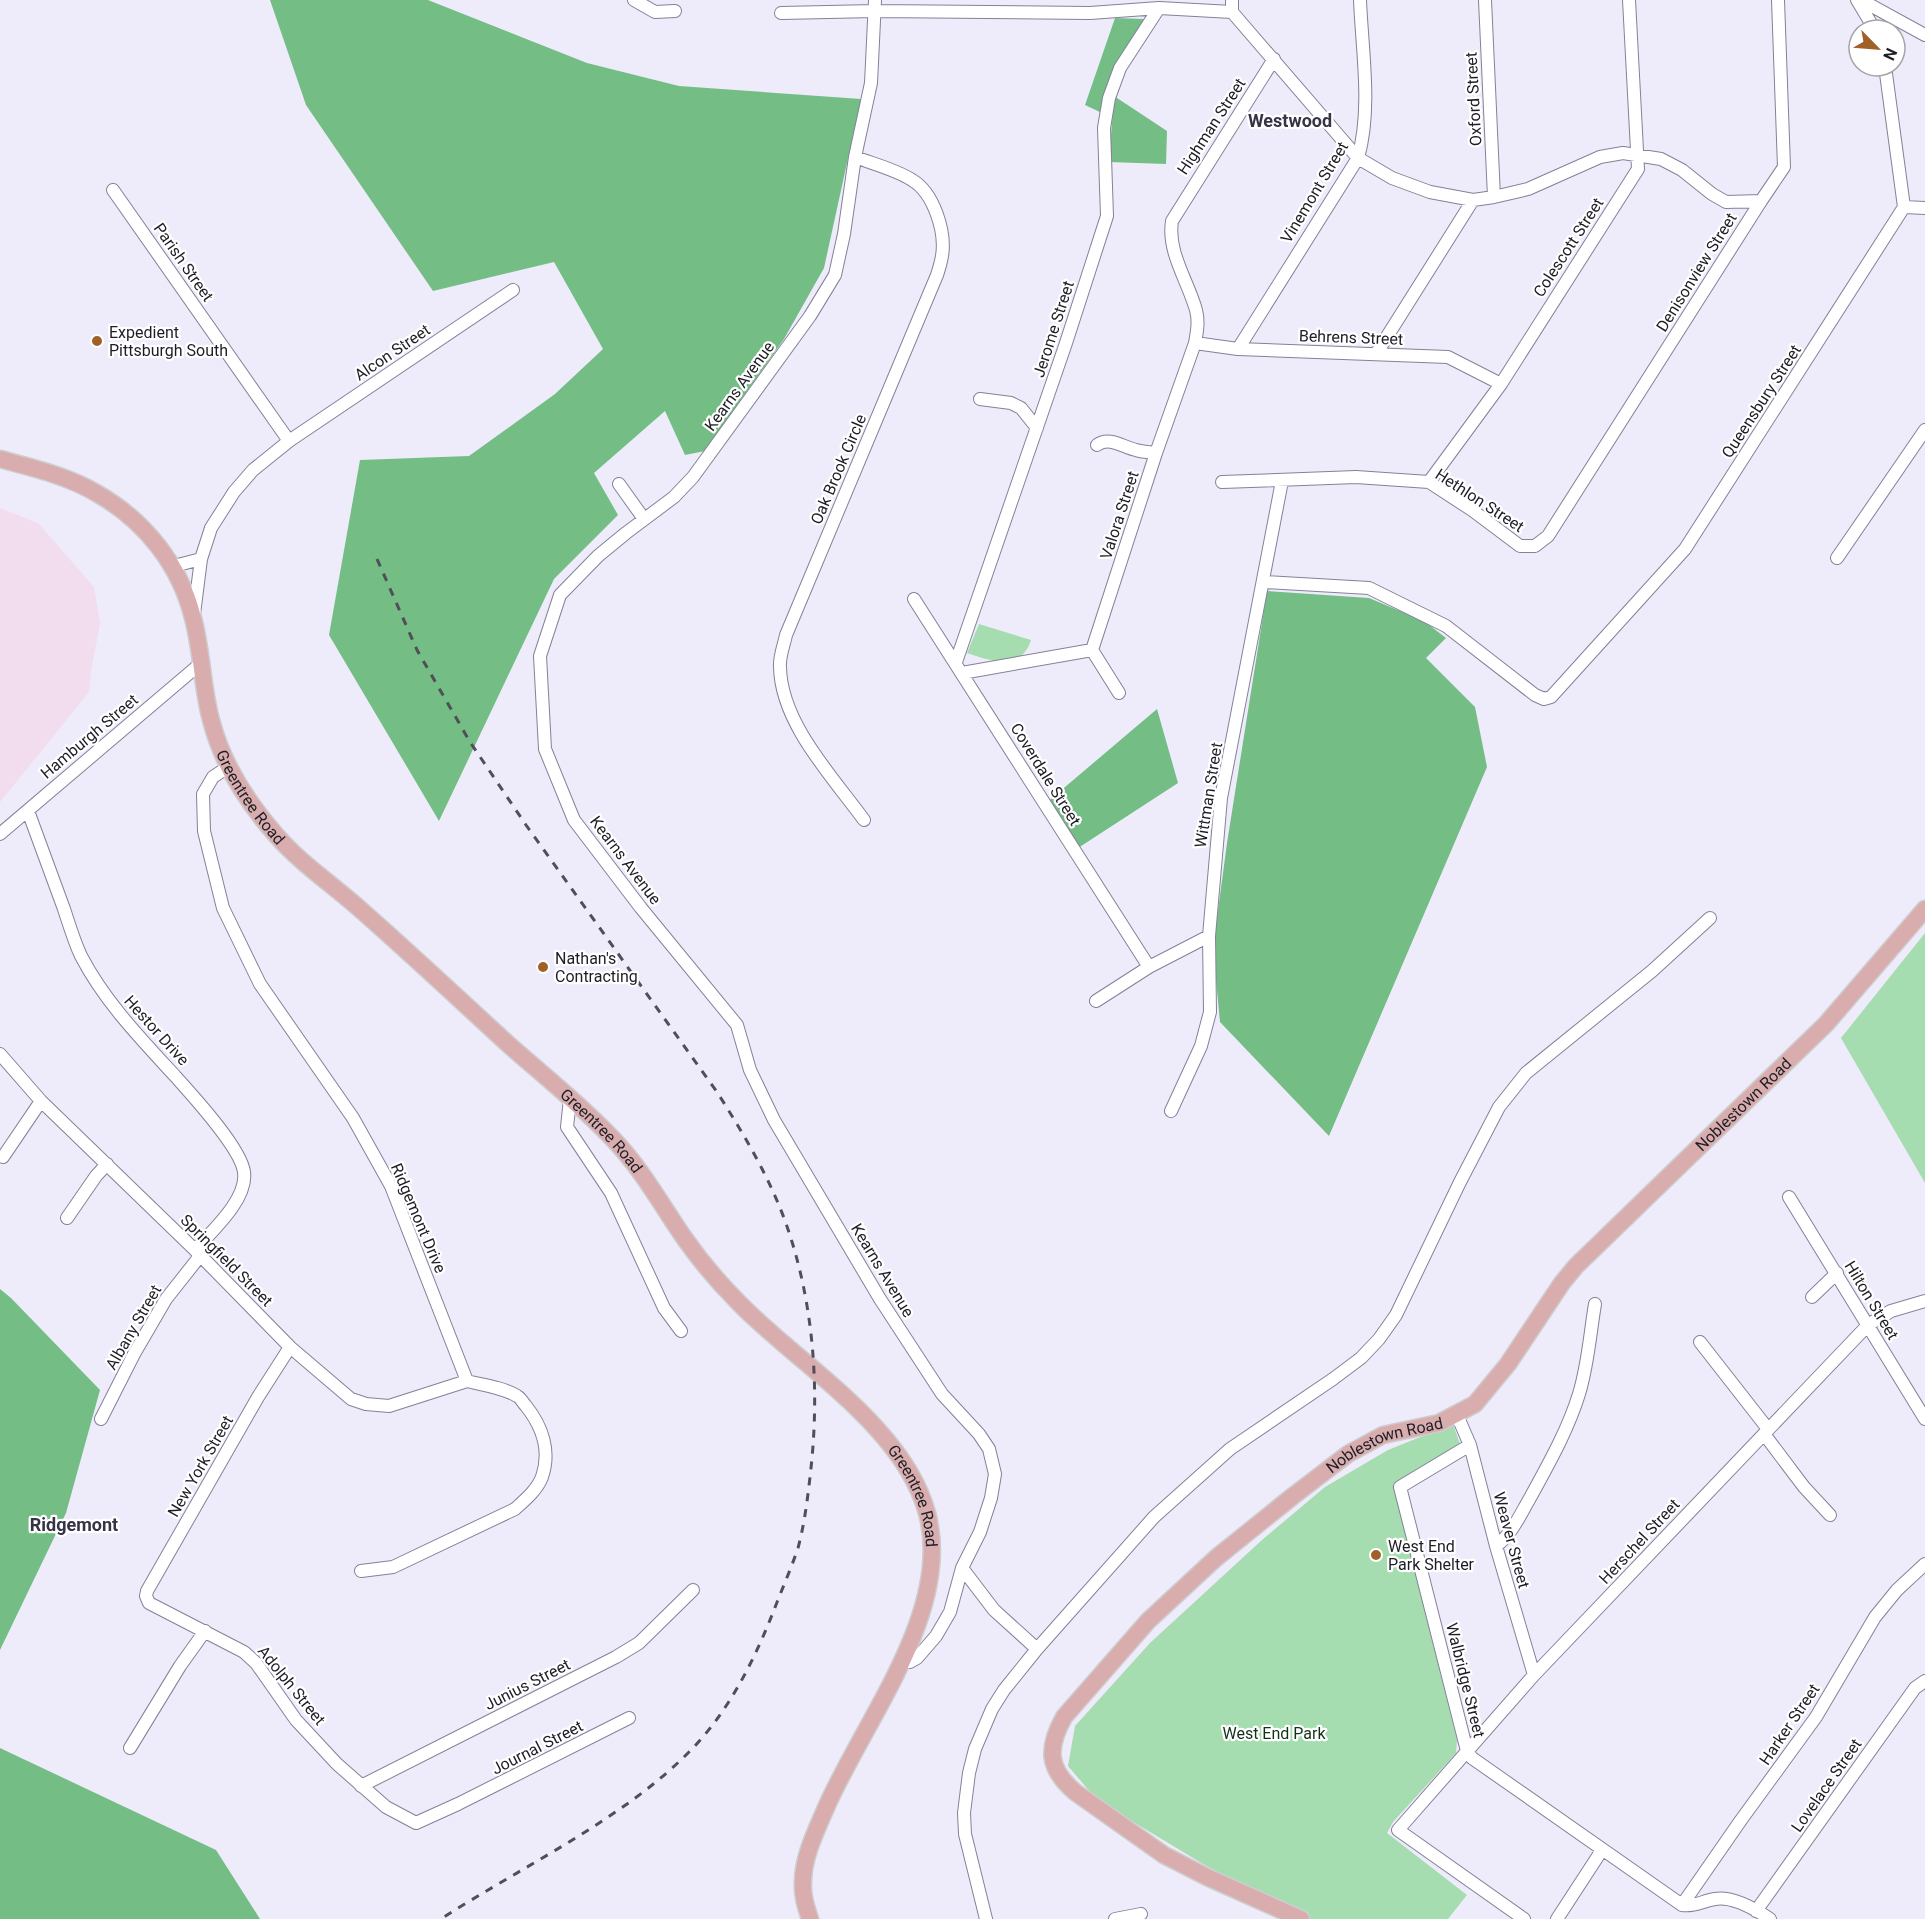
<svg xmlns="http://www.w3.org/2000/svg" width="1925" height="1919" font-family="Roboto,sans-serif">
	<rect width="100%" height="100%" fill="#eeecfb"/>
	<path fill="#f1dded" d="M0 508 38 523 94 587 100 623 91 671 89 692 0 802Z"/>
	<path fill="#a5dcb0" d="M979 624 1031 640C1021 672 991 661 967 653Z
		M1925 933V1183L1841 1038Z
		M1453 1424 1460 1444 1393 1484 1457 1740 1456 1753 1393 1822 1387 1833 1467 1895 1448 1919H1307L1203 1864 1097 1800 1068 1766 1075 1726 1150 1643 1262 1540 1325 1487 1388 1450Z"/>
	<path fill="#74bd85" d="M270 0H428L587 63 679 86 861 99 824 268 784 339 705 451 685 455 665 411 594 473 618 515 554 579 439 821 329 635 360 460 469 456 555 394 603 349 554 262 433 291 306 105Z
		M1115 18 1144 19 1115 67 1102 113 1085 105Z
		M1114 96 1167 131 1166 164 1109 162Z
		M1267 591 1369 598 1424 621 1446 638 1426 658 1475 707 1487 767 1329 1136 1220 1022 1213 948 1227 843Z
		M1157 709 1178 783 1075 850 1045 804Z
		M0 1289 11 1298 100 1390 66 1513 0 1650Z
		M0 1748 216 1850 260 1919H0Z"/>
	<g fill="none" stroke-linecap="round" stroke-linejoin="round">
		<g stroke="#848198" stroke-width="14">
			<path id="minor" d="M634 0 655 12 675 11
				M875 0 871 83 855 157 844 234 835 275 810 316 693 477 674 497 626 533 598 556 560 595 540 656 545 749 574 820 641 908 737 1025 750 1070 774 1120 880 1299 942 1394 979 1434 989 1449 995 1474 991 1498 980 1532 962 1568 950 1612 936 1636 917 1658 910 1662 901 1661
				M1232 0V12L1358 158 1392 178 1430 192 1473 200 1494 197 1528 189 1600 157 1623 153 1661 159 1682 170 1712 194 1726 202 1761 201
				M1485 0 1494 197
				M1857 0 1875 30
				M1861 0 1925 35
				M781 13 875 11 1090 13 1159 8 1232 12
				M855 157C873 164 895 169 912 180 934 193 946 232 942 256 941 262 939 269 937 275L786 635C784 645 779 657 780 667 781 723 832 776 864 820
				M113 190 289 441
				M1904 207 1925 208
				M1195 343 1238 349 1448 357 1501 384
				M1238 349 1358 158C1372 108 1362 51 1360 0
				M1376 354 1473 200
				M980 399 1011 403 1021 408 1037 428
				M1097 445C1109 436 1123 447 1136 450 1142 452 1149 452 1156 453
				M1222 482 1356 477 1429 482 1472 510 1520 546H1535L1548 536 1761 201 1784 167 1778 0
				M1429 482 1501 384 1638 169 1629 0
				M619 484 644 519
				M1837 558 1925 430
				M174 566 201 559 211 528 234 492 253 470 289 441 513 290
				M1264 582 1369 588 1446 626 1535 695 1544 699 1551 697 1685 549 1904 207 1885 66
				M914 599 1149 967
				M194 614 201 559
				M1092 650 1156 453 1195 343C1197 332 1199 321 1196 310 1188 281 1167 252 1172 221L1274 59
				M1092 650 1119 693
				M956 662 1066 343 1107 216 1104 128 1109 98 1120 68 1159 8
				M962 673 1092 650
				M228 767 213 777 203 794 204 831 223 908 260 984 353 1118 391 1186 467 1381C483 1385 502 1387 517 1396 521 1398 523 1403 526 1406 542 1426 551 1451 542 1477 537 1490 525 1500 515 1509L393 1567 361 1571
				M28 811C40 843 52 876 64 909 69 924 74 941 81 956 105 1002 141 1039 176 1077 193 1096 241 1148 244 1172 248 1199 212 1231 195 1250
				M0 834 200 664
				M1096 1001 1149 967 1209 936
				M0 1054 41 1101 195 1250 290 1347 351 1399 366 1404 389 1406 467 1381
				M570 1099 567 1127 611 1193 664 1308 681 1331
				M1171 1111 1201 1046 1210 1012 1209 936 1221 798 1282 481
				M3 1157 41 1101
				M1789 1197 1925 1419
				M67 1218 96 1176 107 1164
				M1812 1297 1837 1273
				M1700 1342 1768 1429
				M290 1347 258 1397 147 1591 146 1596 149 1603 244 1652 256 1663 296 1720 337 1764 386 1807 416 1823 458 1804 629 1718
				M1457 1415 1470 1445 1496 1546 1534 1675
				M101 1419 134 1354 166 1299 200 1256
				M1764 1434 1804 1487 1830 1515
				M1470 1445 1400 1487 1467 1751 1472 1758 1682 1905C1695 1907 1702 1901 1715 1899 1733 1896 1755 1909 1770 1919
				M1496 1546C1512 1534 1520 1515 1530 1498 1548 1465 1568 1430 1579 1394 1588 1365 1590 1334 1595 1304
				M962 1568 994 1610 1037 1649
				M130 1748 180 1666 205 1631
				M361 1786 616 1657 639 1643 693 1590
				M1682 1905 1741 1820 1816 1717 1875 1617 1897 1590 1925 1564
				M1756 1911 1915 1688 1925 1681
				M986 1919 965 1834 964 1813 969 1773 975 1749 992 1709 1004 1690 1037 1649 1154 1517 1230 1449 1333 1379 1361 1358 1379 1339 1396 1315 1460 1182 1499 1107 1526 1073 1652 971 1710 918
				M1115 1919 1141 1914
				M1524 1919 1398 1830 1534 1675 1868 1325 1891 1311 1925 1301
				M1557 1919 1602 1850"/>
		</g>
		<g stroke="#cecdcf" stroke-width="19">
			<g id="major">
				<path id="s1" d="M0 459C33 468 68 476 98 494 145 521 180 565 193 618 202 651 202 687 211 720 222 763 247 802 276 835 300 863 333 885 361 910 411 954 459 999 508 1044 543 1075 581 1105 613 1139 642 1169 662 1206 685 1239 701 1262 720 1284 740 1304 800 1365 904 1427 927 1513 954 1611 862 1723 825 1810 815 1833 803 1858 803 1882 802 1895 806 1907 810 1919"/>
				<path id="s2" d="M1301 1919 1207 1877 1164 1855 1075 1792C1047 1768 1047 1748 1064 1717L1148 1621 1216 1558 1293 1496 1348 1454 1383 1435 1439 1423 1475 1404 1508 1364 1562 1283 1576 1266 1826 1024 1925 909"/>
			</g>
		</g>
		<use href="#minor" stroke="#fff" stroke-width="12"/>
		<use href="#major" stroke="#d9adad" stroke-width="16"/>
		<path stroke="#504f59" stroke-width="3" stroke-dasharray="8 8" stroke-linecap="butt" d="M377 559 417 650 470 742 526 825 717 1092C743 1133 767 1173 784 1218 813 1297 820 1384 811 1468 808 1495 805 1522 798 1548 791 1569 782 1589 774 1610 754 1661 728 1713 689 1752 622 1820 521 1867 441 1919"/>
	</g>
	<g fill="#a06129" stroke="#fff" stroke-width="2">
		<circle cx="97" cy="341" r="6"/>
		<circle cx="543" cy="967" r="6"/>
		<circle cx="1376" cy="1555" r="6"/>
	</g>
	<g text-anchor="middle" stroke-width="4.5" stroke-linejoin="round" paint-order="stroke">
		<g font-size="16" fill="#1e1d26" stroke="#fff">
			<text transform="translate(1473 99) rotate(-93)" y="6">Oxford Street</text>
			<text transform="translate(1211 126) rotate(-57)" y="6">Highman Street</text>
			<text transform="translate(1314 192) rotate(-59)" y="6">Vinemont Street</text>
			<text transform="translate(1568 247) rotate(-57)" y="6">Colescott Street</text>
			<text transform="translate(184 262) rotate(55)" y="6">Parish Street</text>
			<text transform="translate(1696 272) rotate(-58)" y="6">Denisonview Street</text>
			<text transform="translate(1053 329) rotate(-72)" y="6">Jerome Street</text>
			<text transform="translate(1351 337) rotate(2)" y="6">Behrens Street</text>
			<text transform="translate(392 352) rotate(-34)" y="6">Alcon Street</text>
			<text transform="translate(739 386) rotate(-54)" y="6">Kearns Avenue</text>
			<text transform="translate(1761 401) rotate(-57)" y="6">Queensbury Street</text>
			<text transform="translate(838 469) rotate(-67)" y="6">Oak Brook Circle</text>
			<text transform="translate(1480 500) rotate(33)" y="6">Hethlon Street</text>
			<text transform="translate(1119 515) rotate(-72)" y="6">Valora Street</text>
			<text transform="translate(89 736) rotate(-40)" y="6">Hamburgh Street</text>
			<text transform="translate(1046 774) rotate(58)" y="6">Coverdale Street</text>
			<text dy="6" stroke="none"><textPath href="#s1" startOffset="456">Greentree Road</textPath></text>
			<text transform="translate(1208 795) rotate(-81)" y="6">Wittman Street</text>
			<text transform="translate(626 860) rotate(53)" y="6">Kearns Avenue</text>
			<text transform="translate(157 1030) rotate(48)" y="6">Hestor Drive</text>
			<text dy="6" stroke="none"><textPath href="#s2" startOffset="1275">Noblestown Road</textPath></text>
			<text dy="6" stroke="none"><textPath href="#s1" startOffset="942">Greentree Road</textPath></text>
			<text transform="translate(419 1218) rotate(67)" y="6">Ridgemont Drive</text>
			<text transform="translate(227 1260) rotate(45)" y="6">Springfield Street</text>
			<text transform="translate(883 1270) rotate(59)" y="6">Kearns Avenue</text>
			<text transform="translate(1872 1300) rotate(59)" y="6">Hilton Street</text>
			<text transform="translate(133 1327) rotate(-60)" y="6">Albany Street</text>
			<text dy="6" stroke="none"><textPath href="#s2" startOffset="771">Noblestown Road</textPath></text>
			<text transform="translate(200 1466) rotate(-60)" y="6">New York Street</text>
			<text dy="6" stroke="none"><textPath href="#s1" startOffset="1428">Greentree Road</textPath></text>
			<text transform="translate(1512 1540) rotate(75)" y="6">Weaver Street</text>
			<text transform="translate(1639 1541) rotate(-47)" y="6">Herschel Street</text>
			<text transform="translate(1466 1680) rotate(76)" y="6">Walbridge Street</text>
			<text transform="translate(527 1684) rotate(-27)" y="6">Junius Street</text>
			<text transform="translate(292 1685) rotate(51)" y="6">Adolph Street</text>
			<text transform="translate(1789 1724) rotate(-56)" y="6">Harker Street</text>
			<text transform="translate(537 1747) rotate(-27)" y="6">Journal Street</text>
			<text transform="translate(1826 1785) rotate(-55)" y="6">Lovelace Street</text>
		</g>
		<g font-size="16" fill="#1e1d26" stroke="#fff" text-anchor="start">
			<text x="109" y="338">Expedient<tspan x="109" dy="18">Pittsburgh South</tspan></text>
			<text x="555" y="964">Nathan's<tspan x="555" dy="18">Contracting</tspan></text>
			<text x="1388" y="1552">West End<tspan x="1388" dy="18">Park Shelter</tspan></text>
		</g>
		<g font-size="16" fill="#12311b" stroke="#fff">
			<text x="1274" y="1739">West End Park</text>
		</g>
		<g font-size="18" font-weight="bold" fill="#363347" stroke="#fff">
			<text x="1290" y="127">Westwood</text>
			<text x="74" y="1531">Ridgemont</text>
		</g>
	</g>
	<g transform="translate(1877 48) rotate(115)"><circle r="28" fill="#ffffff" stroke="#a5a5a8" stroke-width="1.5"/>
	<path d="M0-4.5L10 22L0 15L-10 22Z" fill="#a06129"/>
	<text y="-9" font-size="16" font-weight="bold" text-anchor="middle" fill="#1e1d26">N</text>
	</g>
</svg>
